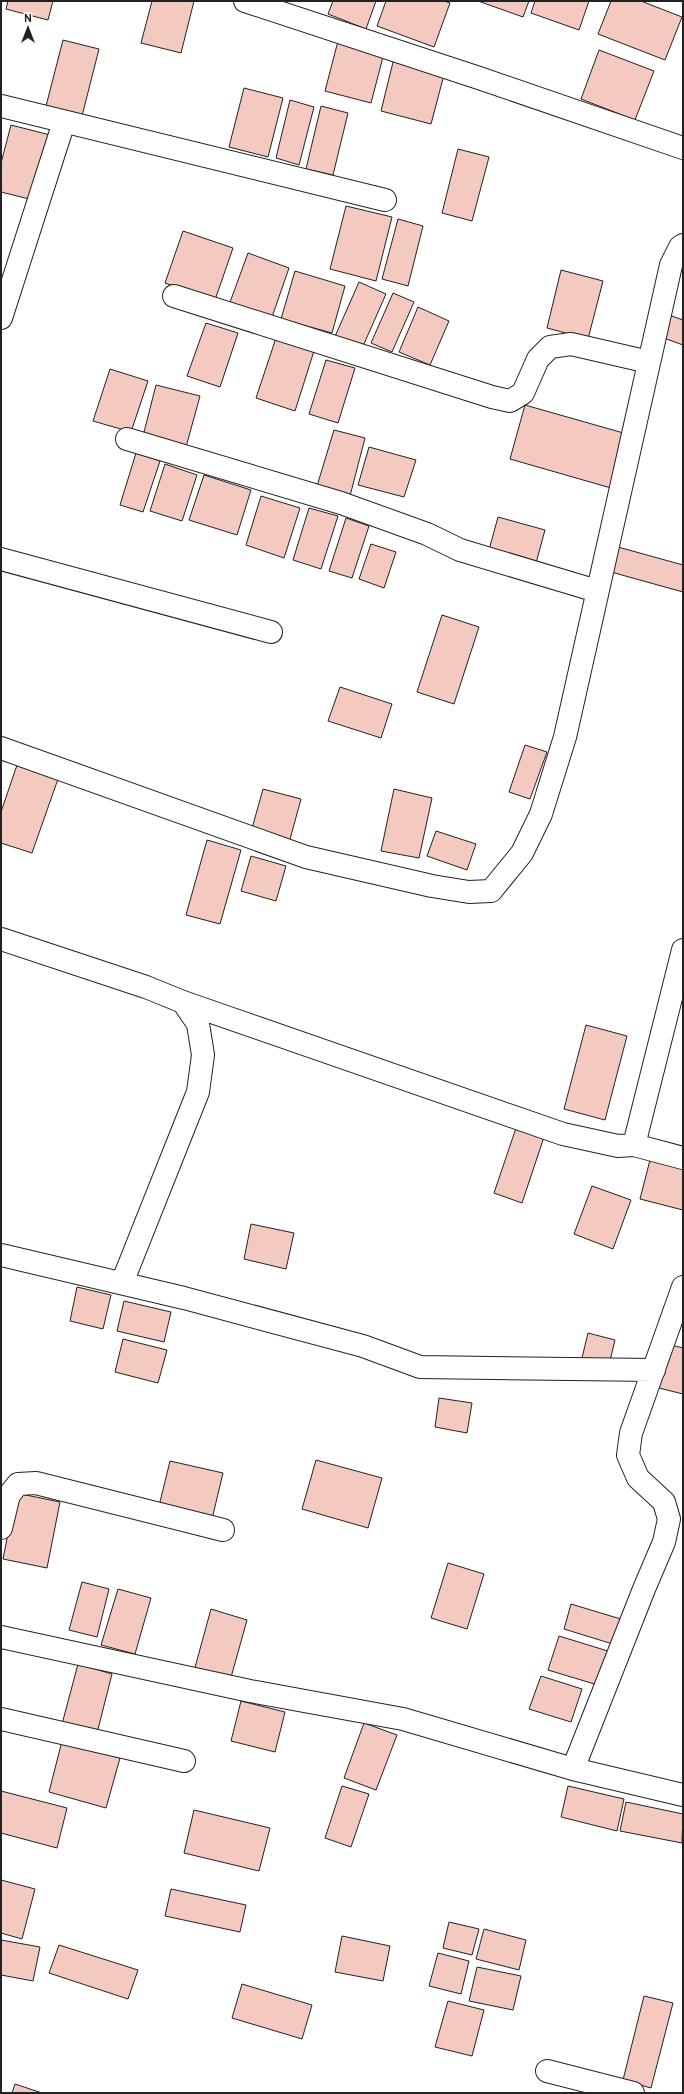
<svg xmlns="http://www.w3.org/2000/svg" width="684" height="2094" font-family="Overpass,sans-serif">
	<rect width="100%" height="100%" fill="#fff"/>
	<path fill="#f3c9c0" stroke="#222" d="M8 1H53L48 20 6 9Z
		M152 1H194L181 53 141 43Z
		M333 1H376L366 29 328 14Z
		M386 1H444L450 3 434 47 377 26Z
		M478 1H529L523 17Z
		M535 1H589L579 30 531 13Z
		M611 1H641L682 17 665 60 598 34Z
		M63 40 99 49 82 116 46 106Z
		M338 41 384 53 371 103 325 91Z
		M599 50 654 71 635 120 581 99Z
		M394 58 445 71 431 124 381 111Z
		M244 88 283 98 268 157 229 147Z
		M290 100 314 107 299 165 276 158Z
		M321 106 348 113 333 175 306 169Z
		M11 125 50 135 33 200 1 192V163Z
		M458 149 489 157 472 221 442 213Z
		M346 206 392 217 376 281 330 269Z
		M398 219 423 226 408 286 382 279Z
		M183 231 233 248 215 300 165 283Z
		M248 253 289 268 271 320 229 305Z
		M561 270 603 281 588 339 547 328Z
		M295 271 345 286 332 333 281 319Z
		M359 282 386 294 360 353 333 341Z
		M393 293 414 302 392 352 371 343Z
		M418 307 449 321 430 365 399 352Z
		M669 315 683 320V345L661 337Z
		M206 323 238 333 220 387 187 376Z
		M276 338 314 351 295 411 256 398Z
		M326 360 355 368 338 423 309 414Z
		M110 369 148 381 131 432 93 421Z
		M156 385 200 396 186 447 143 436Z
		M525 405 627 434 611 488 510 459Z
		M334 430 365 438 350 496 317 486Z
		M369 447 416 460 404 497 358 485Z
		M136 453 160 461 143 512 120 505Z
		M165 464 197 475 182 521 150 511Z
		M204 475 251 490 237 535 189 520Z
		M261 496 300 508 284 558 246 545Z
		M309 508 338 516 321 569 293 560Z
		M498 517 545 530 536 563 489 550Z
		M346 518 369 526 352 578 329 571Z
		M371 544 396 552 384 588 359 579Z
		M618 547 683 565V592L611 572Z
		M442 615 479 627 454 704 417 692Z
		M340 687 392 704 381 738 328 721Z
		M525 745 547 752 530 799 509 792Z
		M17 765 58 779 32 853 1 843V812Z
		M263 789 301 799 289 843 251 832Z
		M394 789 432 798 419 858 381 851Z
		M436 831 476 844 467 870 427 856Z
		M207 840 241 850 220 924 186 915Z
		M251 856 286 866 276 901 241 891Z
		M586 1025 627 1036 605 1120 564 1109Z
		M517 1125 545 1134 522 1203 494 1193Z
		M650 1160 683 1169V1210L640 1199Z
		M592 1186 631 1200 613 1249 574 1234Z
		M251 1224 294 1233 286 1269 244 1259Z
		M77 1287 111 1295 103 1329 70 1321Z
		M124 1301 171 1312 164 1342 117 1331Z
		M588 1333 615 1340 608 1369 581 1362Z
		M123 1339 167 1350 158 1383 115 1372Z
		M667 1344 683 1348V1394L655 1387Z
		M439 1398 472 1403 467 1433 435 1427Z
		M316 1460 382 1478 368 1528 302 1509Z
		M170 1461 223 1473 212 1519 159 1506Z
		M16 1493 60 1502 47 1568 3 1559Z
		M448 1563 484 1574 467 1629 431 1618Z
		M82 1582 109 1589 97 1637 69 1630Z
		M118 1589 151 1598 135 1654 101 1645Z
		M571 1604 624 1620 616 1645 564 1629Z
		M211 1609 247 1620 230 1681 194 1671Z
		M559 1636 611 1652 601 1686 548 1670Z
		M78 1664 112 1674 97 1733 62 1724Z
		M541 1676 582 1689 571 1722 529 1709Z
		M241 1701 285 1712 275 1752 231 1741Z
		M364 1723 397 1735 376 1790 344 1778Z
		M62 1741 120 1758 106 1808 49 1792Z
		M342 1786 369 1794 351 1847 325 1838Z
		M568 1786 624 1799 617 1831 561 1817Z
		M1 1791 67 1808 57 1848 1 1833Z
		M626 1802 683 1814 682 1843 620 1831Z
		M194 1810 270 1828 259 1871 184 1853Z
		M1 1880 35 1889 22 1939 1 1933Z
		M171 1889 246 1905 240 1932 165 1916Z
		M449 1922 479 1929 472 1955 443 1948Z
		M484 1929 526 1940 519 1970 476 1959Z
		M342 1936 390 1946 383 1981 335 1972Z
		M1 1940 40 1947 33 1981 1 1975Z
		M59 1945 138 1970 128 1999 49 1973Z
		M438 1953 469 1961 461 1994 429 1986Z
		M477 1967 521 1976 513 2010 469 2001Z
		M242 1984 312 2005 302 2039 232 2018Z
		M644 1996 673 2003 651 2088 623 2080Z
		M448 2001 484 2010 472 2056 435 2047Z
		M15 2084 42 2093H12Z"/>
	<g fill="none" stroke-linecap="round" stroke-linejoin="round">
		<g stroke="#222" stroke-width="24">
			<path id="minor" d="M245 1 479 78 683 148
				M1 106 385 200
				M174 296 492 397 510 401 523 393 538 359 550 347 571 344 649 362
				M1 318 64 122
				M127 439 341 503 427 534 460 550 597 591
				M1 559 271 632
				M1 748 306 857 432 886 469 892 491 891 522 853 541 814 565 737 671 265 680 247 683 245
				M1 939 146 987 183 1002 198 1024 203 1055 198 1092 122 1283
				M183 1002 563 1134 618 1146 634 1145 683 1158
				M634 1145 683 950
				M1 1255 184 1298 363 1346 420 1367 654 1370
				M1 1528 9 1495 18 1484 36 1483 223 1530
				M1 1637 250 1691 403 1719 573 1769 683 1795
				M1 1719 184 1761
				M573 1769 644 1589 664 1542 669 1519 664 1502 638 1478 628 1455 631 1433 683 1287
				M547 2071 633 2093"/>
		</g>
		<use href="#minor" stroke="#fff" stroke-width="22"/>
	</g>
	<rect width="684" height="2094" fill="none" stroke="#222222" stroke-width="4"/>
	<g transform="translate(28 28)" stroke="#ffffff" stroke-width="3" paint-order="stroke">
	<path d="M0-3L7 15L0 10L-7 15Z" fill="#222222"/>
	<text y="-6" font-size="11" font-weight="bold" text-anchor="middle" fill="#222222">N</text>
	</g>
</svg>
